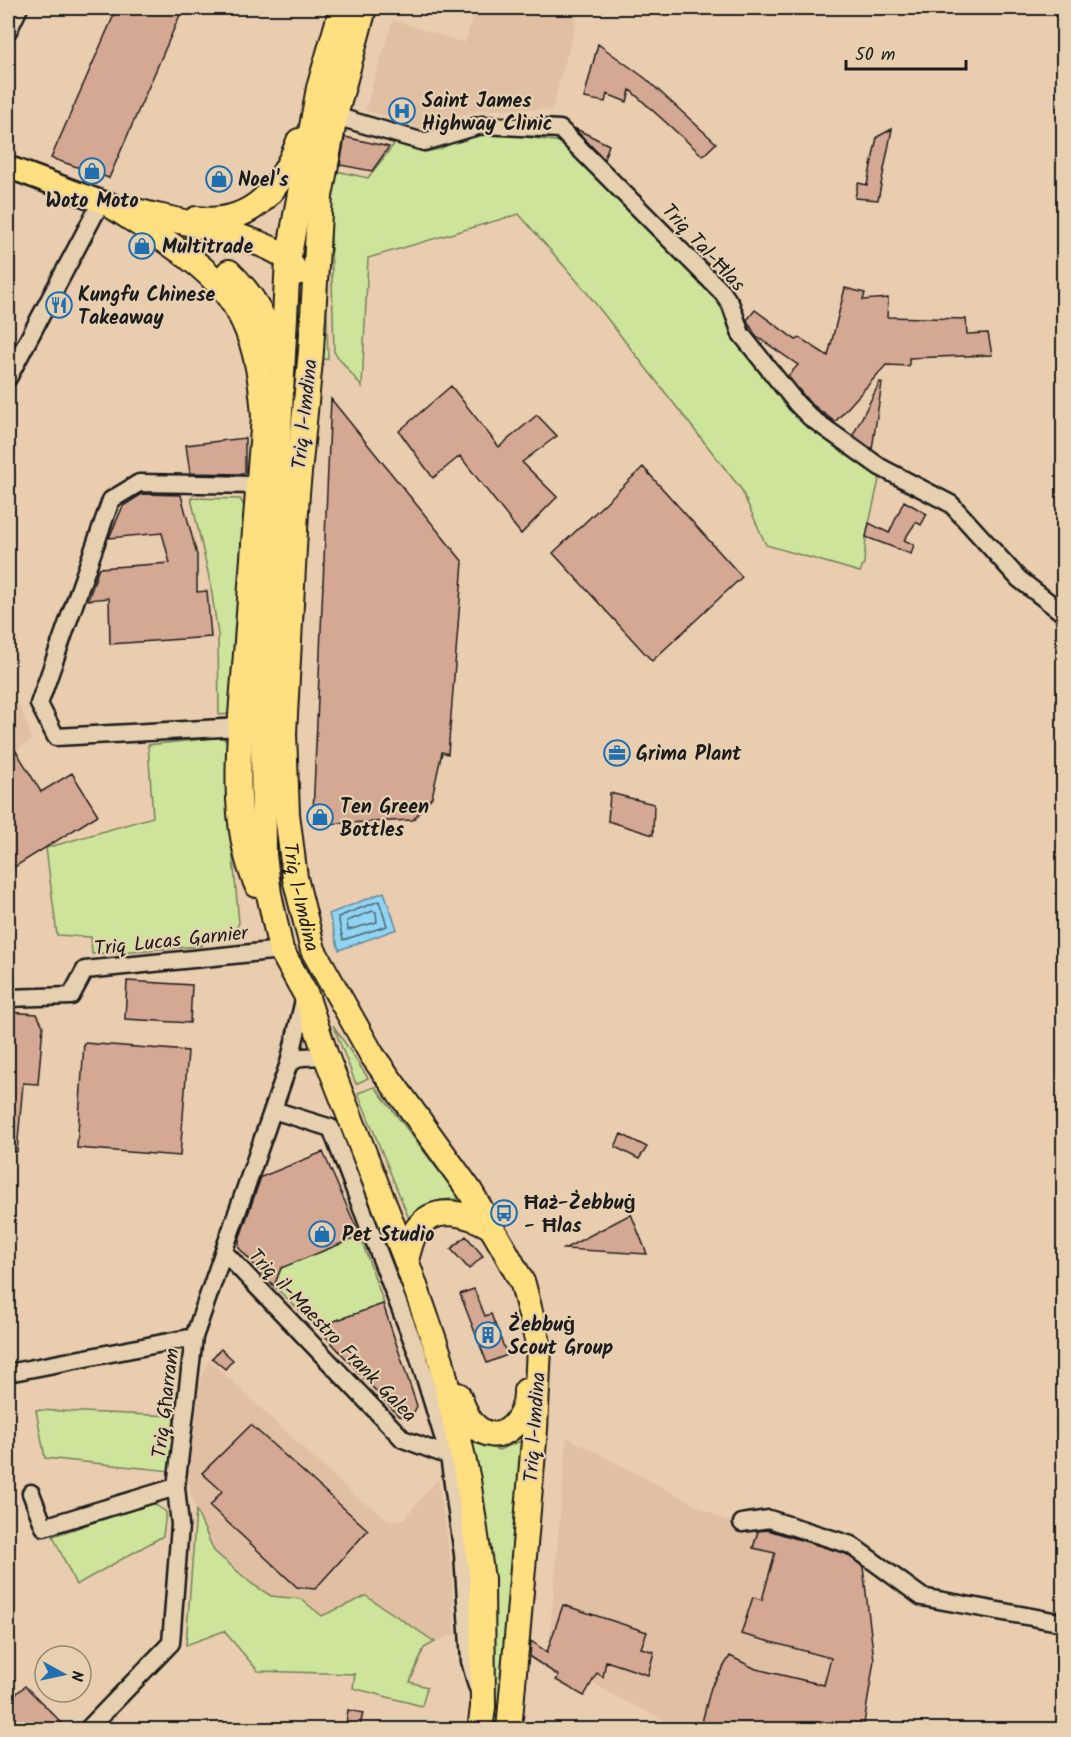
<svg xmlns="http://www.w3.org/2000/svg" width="1071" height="1737" font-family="Kalam,sans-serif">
	<rect width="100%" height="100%" fill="#eacdae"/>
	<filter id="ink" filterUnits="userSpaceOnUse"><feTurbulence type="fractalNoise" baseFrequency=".0167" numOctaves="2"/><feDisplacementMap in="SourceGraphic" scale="12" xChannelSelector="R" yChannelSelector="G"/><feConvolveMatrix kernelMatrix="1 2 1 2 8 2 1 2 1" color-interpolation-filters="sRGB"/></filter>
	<g filter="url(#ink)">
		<path fill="#e0bfa3" d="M447 8H580L552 109 479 110 420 128 365 110 393 20 465 43 474 14 447 16Z
			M8 699 20 706 32 740 8 755Z
			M209 1360 351 1493 390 1521 404 1519 438 1479 451 1563 455 1634 435 1642 366 1596 322 1616 301 1599 271 1596 252 1584 214 1551 196 1510 188 1483 198 1385Z
			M567 1437 726 1521 760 1523 862 1557 874 1660 870 1695 860 1729H682L617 1697 548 1655Z"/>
		<path fill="#cde49a" stroke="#74805b" stroke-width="1.5" d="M497 133 568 143 880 475 866 537 864 563 860 572 766 545 741 489 584 289 519 214 368 258 362 387 334 352 330 204 336 171 368 178 395 143 425 152 440 149 457 140Z
			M326 282 328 359H323L314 346Z
			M191 498 240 499 246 509 236 706 229 714 219 715 218 635 210 581Z
			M222 737 231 746 232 847 239 923 230 939H202L201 946 92 954 91 937 57 935 46 848 153 817 148 745Z
			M333 1025 368 1078 356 1084Z
			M375 1087 460 1199C437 1198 423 1203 410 1221L358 1093Z
			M360 1236 384 1304 317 1327 274 1286 282 1266Z
			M36 1410 174 1416 171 1471 45 1458Z
			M470 1440 499 1450 521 1441 498 1729H489Z
			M153 1503 166 1512 163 1536 76 1585 53 1536Z
			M196 1510 214 1551 252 1584 271 1596 301 1599 322 1616 366 1596 435 1642 424 1648 410 1682 427 1687 422 1706 353 1688 355 1674 258 1671 224 1631 186 1645Z"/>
		<path fill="#91d4f2" stroke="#628a9c" stroke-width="1.5" d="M384 892 397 929 339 950 329 914Z"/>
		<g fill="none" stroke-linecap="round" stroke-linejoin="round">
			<path stroke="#4b6672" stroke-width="1.5" d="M379 901 387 926 343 940 338 917Z
				M373 911 376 912 377 922 348 930 347 921Z"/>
		</g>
		<path fill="#d5a893" stroke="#1c1c1c" stroke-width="1.5" d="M117 8H183L109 178 51 158Z
			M598 44 645 78 716 143 703 156 630 90 627 102 607 94 605 102 584 98Z
			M574 128 609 145 604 159Z
			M892 129 878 200 855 198 858 183 867 185 877 137Z
			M345 137 389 147 372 171 340 165Z
			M845 288 865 293 863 300 888 298 887 317 966 319 967 334 988 333 992 355 909 358V366L886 365 835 422 809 402 788 376 798 365 756 336 747 320 755 310 796 340 800 338 828 356Z
			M880 382 882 383 872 449 853 435Z
			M451 386 499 447 537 415 557 436 522 462 557 497 521 534 460 456 433 478 399 431Z
			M331 399 463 562 448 754 442 752 432 797 413 820 324 824 313 814Z
			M245 438V472L242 474 190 473 186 445Z
			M643 467 742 577 652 661 553 553Z
			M142 494 181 495 197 555V592L207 591 211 637 110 644 109 598 88 600 99 568 170 563 162 533 109 538 123 506Z
			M904 501 927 514 921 525 916 522 904 540 914 545 911 554 866 537 869 523 889 533Z
			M8 738 41 792 72 773 98 815 8 871Z
			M610 793 654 804 653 835 608 821Z
			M127 981 192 985 190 1023 125 1019Z
			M8 1012 37 1014 43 1026 38 1084 23 1083 17 1152H8Z
			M84 1043 188 1051 180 1156 77 1148Z
			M621 1134 647 1147 639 1159 615 1147Z
			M323 1152 360 1236 281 1268 274 1286 239 1248V1240L261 1177Z
			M631 1214 647 1254 564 1249Z
			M466 1236 483 1256 469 1269 451 1249Z
			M474 1289 485 1316 491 1314 507 1355 487 1363 460 1294Z
			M383 1304 417 1406 411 1418 399 1416 317 1327Z
			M221 1349 233 1360 225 1369 212 1358Z
			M251 1425 368 1530 315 1589 297 1587 210 1506 222 1491 202 1473Z
			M768 1530 846 1554 863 1567 874 1660 863 1730H700L711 1687 730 1656 756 1669 824 1685 831 1658 741 1634 753 1597 762 1600 775 1553 753 1548 758 1531Z
			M563 1605 647 1632 641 1648 654 1652 648 1675 606 1661 603 1677 597 1673 584 1696 556 1680 559 1676 530 1657 531 1641 547 1652Z
			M25 1686 69 1730H8V1692L17 1693Z
			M348 1710 363 1713 359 1730H345Z"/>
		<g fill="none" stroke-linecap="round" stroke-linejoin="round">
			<g stroke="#1c1c1c" stroke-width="21">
				<path id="minor" d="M8 31 19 8
					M335 116 424 142 481 125 560 129 723 293 731 305 741 334 797 404 811 418 880 467 951 504 1019 579 1064 614
					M8 378 101 202
					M241 727 56 737 39 704 111 500 139 483 258 485
					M8 998 71 996 85 970 281 950
					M289 1063 302 1057 326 1056
					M273 1110 331 1128 418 1355 449 1456 463 1554 470 1661 477 1686
					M224 1252 403 1439 449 1456
					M8 1373 194 1337
					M31 1493 44 1527 176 1487
					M742 1523 769 1519 851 1545 922 1597 1064 1623
					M87 1730 171 1643 180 1525 176 1487 194 1337 289 1063 305 996"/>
			</g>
			<g stroke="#1c1c1c" stroke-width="26">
				<path id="major" d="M8 167 110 205"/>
			</g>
			<g stroke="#1c1c1c" stroke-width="28">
				<g id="highway">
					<path d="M342 8 319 88 288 260 263 731 264 855 269 894 281 950 306 995 326 1056 406 1260 441 1360 468 1480 482 1579 483 1707 480 1730"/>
					<path id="s1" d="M364 8 335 116 320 196 311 351 297 493 284 733 287 814 295 878 313 950 372 1055 470 1191 504 1249 523 1284 539 1347 535 1429 509 1730"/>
					<path d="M110 205C209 269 256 289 264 417 258 492 252 566 247 641 242 713 226 818 257 885"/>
					<path d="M128 209C166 219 257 235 285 257 290 261 293 267 296 273"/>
					<path d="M196 219C253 226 281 188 299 141"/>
					<path d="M229 272C254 296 270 325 276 358"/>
					<path d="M406 1260C409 1250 411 1238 417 1229 435 1203 469 1214 491 1227"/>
					<path d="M458 1395C462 1403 466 1417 473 1424 499 1451 527 1421 526 1391"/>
				</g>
			</g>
			<use href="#minor" stroke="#e6d0af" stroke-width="16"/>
			<use href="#major" stroke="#ffdf80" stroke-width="21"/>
			<use href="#highway" stroke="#ffdf80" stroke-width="24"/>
		</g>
	</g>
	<defs>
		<g id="hospital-ring" transform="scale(1.35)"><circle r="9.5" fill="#e6d0af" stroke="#1f6fb2" stroke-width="1.5"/><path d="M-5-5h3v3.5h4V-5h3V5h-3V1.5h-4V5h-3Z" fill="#1f6fb2"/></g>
		<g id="shop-ring" transform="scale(1.35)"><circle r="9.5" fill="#e6d0af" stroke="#1f6fb2" stroke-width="1.5"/><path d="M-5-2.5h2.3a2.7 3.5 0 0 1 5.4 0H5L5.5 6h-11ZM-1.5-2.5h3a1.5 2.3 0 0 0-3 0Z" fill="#1f6fb2"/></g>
		<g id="restaurant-ring" transform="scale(1.35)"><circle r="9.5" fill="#e6d0af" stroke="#1f6fb2" stroke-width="1.5"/><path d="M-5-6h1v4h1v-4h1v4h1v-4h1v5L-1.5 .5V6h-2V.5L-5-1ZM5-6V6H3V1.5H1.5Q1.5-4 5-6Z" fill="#1f6fb2"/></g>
		<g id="office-ring" transform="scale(1.35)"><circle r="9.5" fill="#e6d0af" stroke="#1f6fb2" stroke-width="1.5"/><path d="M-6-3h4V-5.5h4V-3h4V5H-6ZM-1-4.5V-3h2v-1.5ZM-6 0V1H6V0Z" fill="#1f6fb2"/></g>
		<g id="bus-ring" transform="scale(1.35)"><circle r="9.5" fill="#e6d0af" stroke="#1f6fb2" stroke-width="1.5"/><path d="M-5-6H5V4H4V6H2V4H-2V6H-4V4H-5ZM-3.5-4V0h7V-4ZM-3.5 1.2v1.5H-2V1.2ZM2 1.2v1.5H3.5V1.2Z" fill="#1f6fb2"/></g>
		<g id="building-ring" transform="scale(1.35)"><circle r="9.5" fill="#e6d0af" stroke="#1f6fb2" stroke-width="1.5"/><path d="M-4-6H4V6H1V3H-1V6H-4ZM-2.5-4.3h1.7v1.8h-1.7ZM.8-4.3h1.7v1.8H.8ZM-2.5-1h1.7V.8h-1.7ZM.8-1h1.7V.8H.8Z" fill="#1f6fb2"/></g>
	</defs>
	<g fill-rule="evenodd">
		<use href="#hospital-ring" x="402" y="111"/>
		<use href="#shop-ring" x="92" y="171"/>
		<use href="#shop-ring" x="219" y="179"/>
		<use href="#shop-ring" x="142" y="246"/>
		<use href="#restaurant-ring" x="59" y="305"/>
		<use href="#office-ring" x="617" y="753"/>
		<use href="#shop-ring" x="320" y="817"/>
		<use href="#bus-ring" x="504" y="1213"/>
		<use href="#shop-ring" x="322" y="1234"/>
		<use href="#building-ring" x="488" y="1335"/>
	</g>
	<g text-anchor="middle" stroke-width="4.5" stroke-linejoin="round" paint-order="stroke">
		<g font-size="20" font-weight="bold" fill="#1c1c1c" stroke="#e6d0af" text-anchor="start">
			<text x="422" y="107">Saint James<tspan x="422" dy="23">Highway Clinic</tspan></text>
			<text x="238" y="186">Noel's</text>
			<text x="92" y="207" text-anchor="middle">Woto Moto</text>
			<text x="162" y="253">Multitrade</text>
			<text x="78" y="301">Kungfu Chinese<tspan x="78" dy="23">Takeaway</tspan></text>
			<text x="636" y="760">Grima Plant</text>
			<text x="340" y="813">Ten Green<tspan x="340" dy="23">Bottles</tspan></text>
			<text x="524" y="1209">Ħaż-Żebbuġ<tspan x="524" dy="23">- Ħlas</tspan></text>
			<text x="342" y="1241">Pet Studio</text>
			<text x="508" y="1331">Żebbuġ<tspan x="508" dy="23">Scout Group</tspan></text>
		</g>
		<g font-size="20" fill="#1c1c1c" stroke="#e6d0af">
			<text transform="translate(704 247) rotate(47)" y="7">Triq Tal-Ħlas</text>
			<text transform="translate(304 414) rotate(-84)" y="7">Triq l-Imdina</text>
			<text dy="7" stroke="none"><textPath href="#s1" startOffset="897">Triq l-Imdina</textPath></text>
			<text transform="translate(171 940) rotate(-6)" y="7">Triq Lucas Garnier</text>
			<text transform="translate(333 1335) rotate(46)" y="7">Triq il-Maestro Frank Galea</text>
			<text transform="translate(165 1403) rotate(-83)" y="7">Triq Għarram</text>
			<text transform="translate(534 1427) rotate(-86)" y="7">Triq l-Imdina</text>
		</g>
	</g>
	<rect width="1071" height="1737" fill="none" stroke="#e6d0af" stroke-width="30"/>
	<rect x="15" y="15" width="1041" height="1707" fill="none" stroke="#1c1c1c" stroke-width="2" filter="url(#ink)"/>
	<g transform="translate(63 1674) rotate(98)"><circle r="28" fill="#e6d0af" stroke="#958874" stroke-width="1.5"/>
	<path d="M0-4.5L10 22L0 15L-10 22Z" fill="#1f6fb2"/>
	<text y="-9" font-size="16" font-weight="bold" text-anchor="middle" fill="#1c1c1c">N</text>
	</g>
	<path d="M846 60v9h120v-9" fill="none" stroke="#1c1c1c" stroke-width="3"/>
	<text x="855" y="60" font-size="18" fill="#1c1c1c" stroke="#e6d0af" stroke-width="4.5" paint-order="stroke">50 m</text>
</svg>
